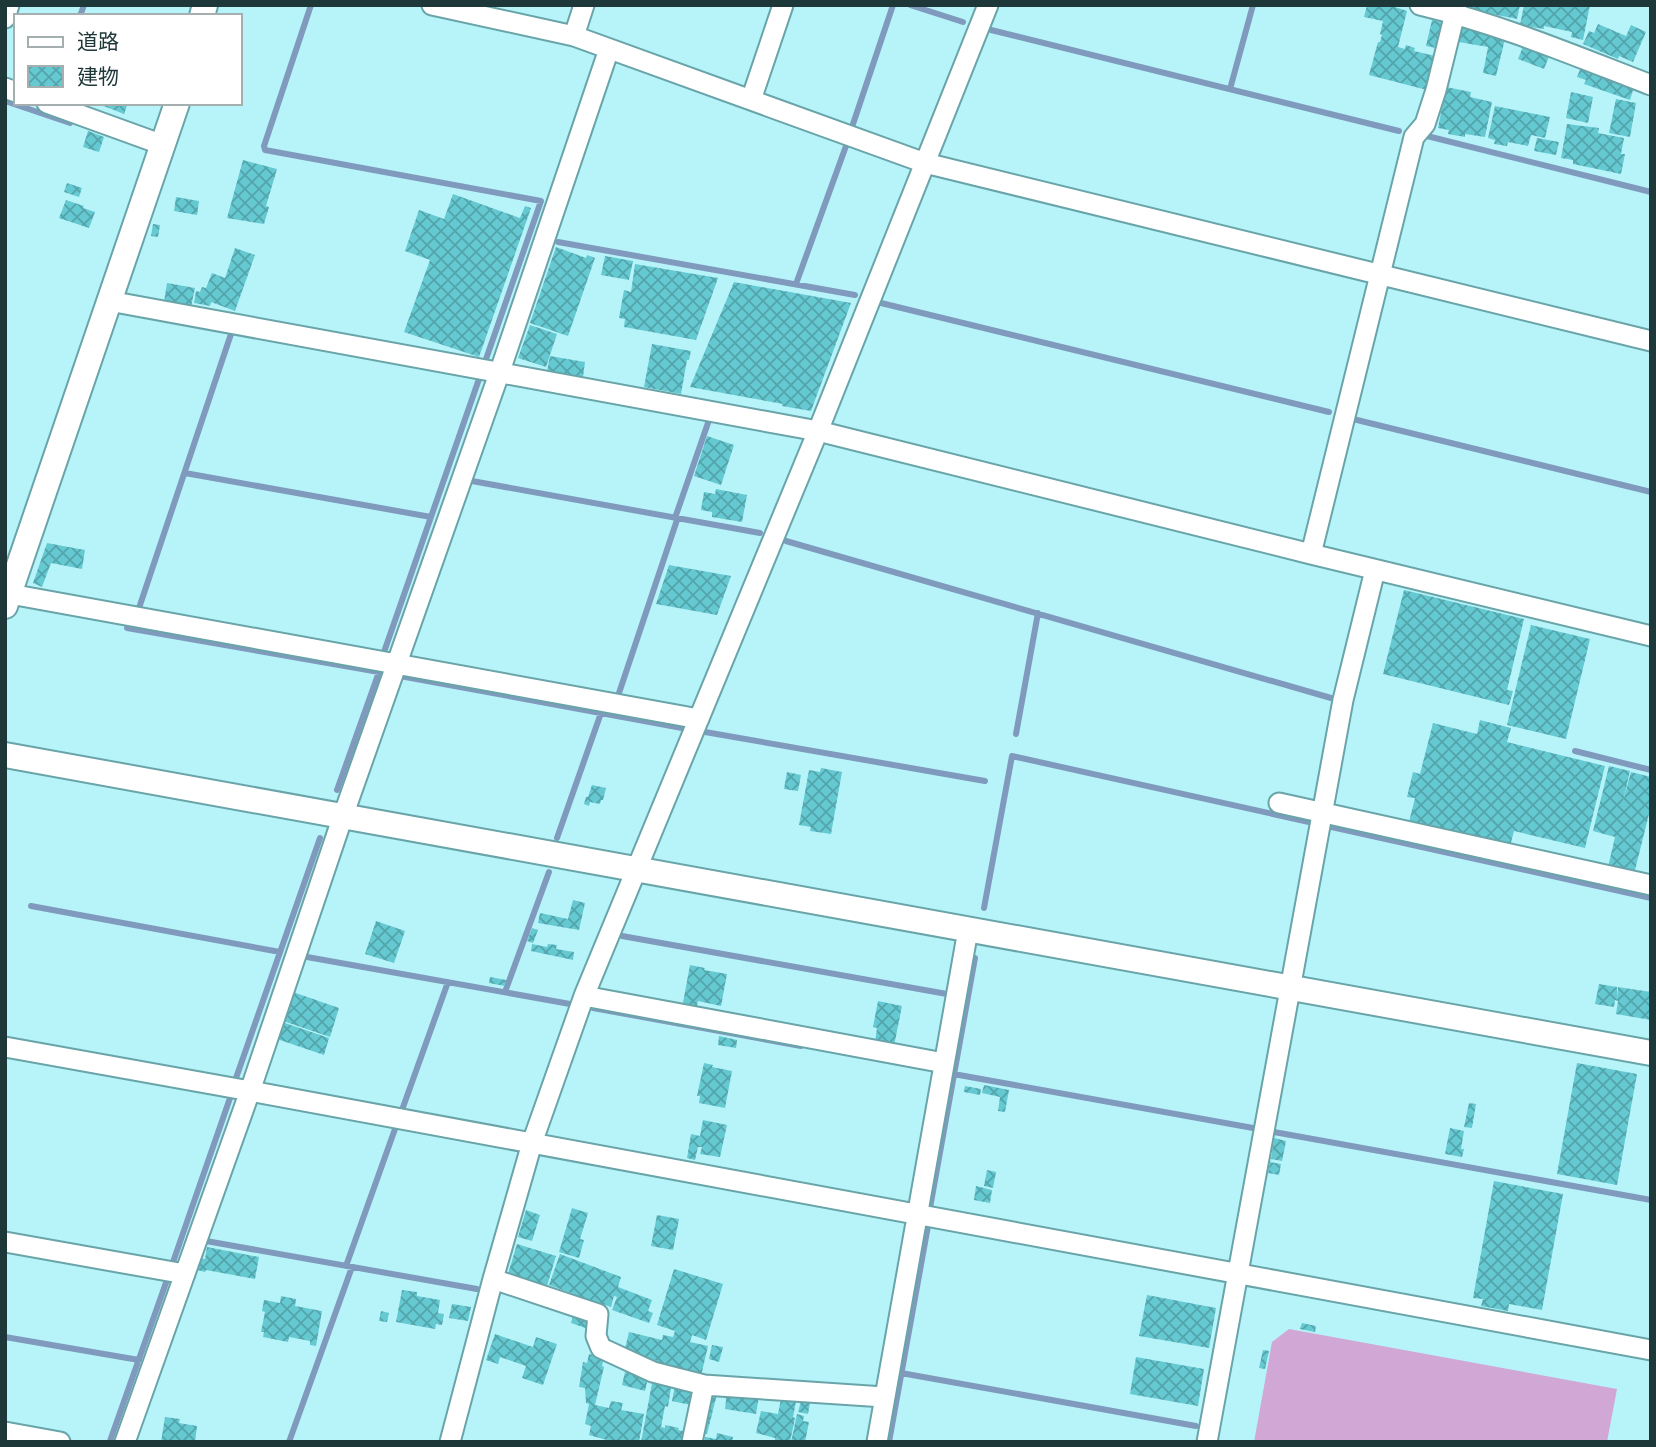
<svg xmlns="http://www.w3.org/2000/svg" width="1656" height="1447" font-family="'Work Sans','Noto Sans JP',sans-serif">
	<defs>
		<pattern id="building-cross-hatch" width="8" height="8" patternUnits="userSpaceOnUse" patternTransform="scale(1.75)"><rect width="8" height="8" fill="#65c9d2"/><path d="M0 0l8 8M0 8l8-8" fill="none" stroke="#53a4ab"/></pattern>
	</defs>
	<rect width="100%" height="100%" fill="#b7f4fa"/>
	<path fill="#d1a8d5" d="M1289 1329 1617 1389 1607 1442H1254L1272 1342Z"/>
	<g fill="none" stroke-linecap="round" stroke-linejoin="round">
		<path stroke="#809abd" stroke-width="6" d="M311 5 264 146 265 150 541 201 485 362
			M910 5 963 22
			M80 16 84 5
			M991 30 1399 131
			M1230 89 1253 5
			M5 101 70 123
			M852 127 893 5
			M1427 136 1651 192
			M558 242 855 295
			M796 284 846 146
			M881 303 1329 412
			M1353 419 1651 492
			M185 473 431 517
			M472 481 760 533
			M675 518 709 420
			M786 541 1331 698
			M138 611 231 334
			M127 628 379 672 337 790
			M384 652 479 379
			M400 676 682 728
			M618 696 677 520
			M705 732 985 781
			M1016 734 1038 613
			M1575 751 1651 770
			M557 838 601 713
			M31 906 280 952
			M984 908 1012 756 1651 898
			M622 936 947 994
			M307 957 570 1004
			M505 992 549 872
			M593 1008 801 1046
			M948 1073 1253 1128
			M236 1078 320 838
			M402 1110 448 982
			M1274 1132 1651 1200
			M930 1208 975 958
			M206 1241 477 1289
			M172 1265 230 1098
			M346 1266 395 1129
			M5 1337 139 1360
			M901 1373 1196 1426
			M110 1441 168 1277
			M289 1442 352 1267
			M889 1442 928 1226"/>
	</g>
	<path fill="url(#building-cross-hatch)" d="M1367 5H1389L1407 11 1398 47 1405 49 1406 45 1415 48 1414 51 1435 56 1427 90 1369 75 1378 42H1380L1382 35 1380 34 1383 21 1364 17Z
		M1464 5H1520L1517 19 1463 8Z
		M1524 5H1590L1583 40 1571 37 1572 32 1544 26V29L1520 25Z
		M1432 20 1447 24 1441 49 1426 46Z
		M1457 24 1472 27V30L1495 35 1494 37 1505 39 1496 76 1483 73 1488 47 1453 41Z
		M1598 24 1626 36 1631 25 1646 32 1633 62 1619 56 1618 59 1583 44 1589 31 1594 33Z
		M1524 44 1550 54 1544 69 1518 59Z
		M1581 67 1634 87 1630 100 1584 84 1586 80 1577 77Z
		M1446 87 1471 92 1470 97 1492 102 1485 137 1465 134V137L1448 134 1449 130 1438 128Z
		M1571 92 1593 97 1588 123 1566 118Z
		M1616 99 1636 103 1630 137 1609 133Z
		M96 103H128L124 114Z
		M1495 106 1550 117 1545 138 1531 135 1528 146 1508 142 1507 146 1494 144 1495 140 1488 138Z
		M1567 124 1599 128 1598 133 1624 138 1621 154H1625L1621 174 1573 164V160L1561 158Z
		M88 131 104 137 99 152 83 147Z
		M1537 138 1559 142 1556 155 1534 151Z
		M243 160 277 169 266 206 269 207 264 224 227 218Z
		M67 183 82 188 79 197 64 192Z
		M453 194 520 218 525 206 531 208 479 357 404 332 430 260 405 251 419 210 444 219Z
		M176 197 199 201 197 215 174 211Z
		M66 200 84 206 83 208 95 212 89 228 59 218Z
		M153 224 160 225 158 237 151 236Z
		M556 247 586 258 587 255 595 258 568 336 530 323Z
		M235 248 255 255 235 311 211 302 212 299 210 306 194 303 196 291 200 292 202 287 206 288 212 273 225 278Z
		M605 256 633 261 629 280 601 275Z
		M635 264 718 278 696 340 624 327 625 319 619 318 624 290 631 292Z
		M734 282 851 303 811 411 782 406 783 404 690 387Z
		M167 283 195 288 191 307 164 302Z
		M530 325 557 334 546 367 518 358Z
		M652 344 691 351 689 360H687L681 394 644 387Z
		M550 356 585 362 583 377 547 371Z
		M707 436 734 445 721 485 694 476Z
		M716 489 747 495 742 522 712 517V512L701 510 704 492 715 494Z
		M47 543 85 550 82 569 51 563 42 587 33 583Z
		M669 565 731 576 717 615 656 604Z
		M1404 590 1524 619 1507 690 1513 691 1509 705 1383 674Z
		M1531 625 1590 639 1566 739 1507 725Z
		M1480 720 1511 728 1507 742 1605 766 1585 848 1514 831 1510 846 1409 822 1415 798 1407 797 1413 772 1420 774 1433 723 1477 734Z
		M1609 766 1630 771 1623 802 1631 772 1651 777V806L1634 874 1608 867 1615 837 1593 831Z
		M821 768 842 772 831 834 810 831 811 827 799 825 809 770 820 772Z
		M787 772 801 775 798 791 784 789Z
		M592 785 606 788 603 800H601L600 804 590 802 589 806 584 804 586 797H588Z
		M573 900 585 903 579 930 538 923 540 913 568 919Z
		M376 921 405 931 394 963 365 954Z
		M532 928 538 930 533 943 527 941Z
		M532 944 547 947 548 944 557 945 556 949 574 952 573 960 531 951Z
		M690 965 705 968 704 970 727 974 721 1006 698 1001 696 1011 682 1008Z
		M490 977 506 980 505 986 489 983Z
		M1599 984 1617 987V998L1618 987 1651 992V1020L1616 1014 1618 1001 1615 1000 1614 1007 1595 1004Z
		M293 992 339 1008 330 1037 283 1021Z
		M878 1001 902 1006 894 1046 875 1042 877 1028 873 1027Z
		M282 1022 329 1038 324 1055 277 1039Z
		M719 1036 737 1040 736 1048 718 1045Z
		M704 1063 713 1065 712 1067 732 1071 725 1108 699 1103 700 1096H697Z
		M1577 1063 1637 1074 1617 1185 1557 1174Z
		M984 1085 1009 1090 1005 1112 998 1111 1000 1097 982 1093Z
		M965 1086 981 1089 980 1095 964 1092Z
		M1469 1103 1476 1104 1472 1128 1464 1127Z
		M703 1120 727 1125 720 1157 700 1154 702 1147H698L695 1160 687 1158 691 1134 700 1136Z
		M1450 1128 1464 1131 1461 1149H1464L1462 1157 1445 1154Z
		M1274 1138 1286 1141 1282 1161 1271 1159Z
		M1270 1162 1281 1164 1279 1175 1268 1173Z
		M987 1170 996 1172 993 1188 984 1186Z
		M1494 1181 1563 1194 1542 1310 1509 1304 1508 1311 1481 1306 1483 1299 1473 1298Z
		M976 1186 992 1190 990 1203 974 1200Z
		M572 1208 588 1213 580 1239 584 1240 579 1258 559 1252Z
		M526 1210 540 1215 532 1241 518 1237Z
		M657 1215 679 1219 673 1250 651 1246Z
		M517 1244 556 1256 547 1286 508 1274Z
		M207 1247 259 1257 255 1279 206 1270 205 1272 197 1270 200 1258 205 1259Z
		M560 1254 621 1277 618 1287 652 1300 648 1311 653 1313 649 1323 612 1310 617 1297 614 1296 611 1307 603 1304 602 1308 573 1298 574 1294 549 1285Z
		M674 1269 723 1284 706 1340 692 1335 690 1342 708 1346 701 1376 656 1365 657 1361 624 1353 629 1332 662 1340 663 1335 673 1337 675 1331 657 1325Z
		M402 1290 417 1292V1296L440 1300 438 1313 444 1314 442 1325 436 1324 435 1329 396 1322Z
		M1147 1295 1216 1308 1209 1348 1139 1336Z
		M281 1296 296 1299 295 1306 322 1311 316 1346 310 1345V1341L289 1337 288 1342 263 1337 264 1332H261L265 1312 262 1311 264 1300 280 1303Z
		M452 1304 471 1307 468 1321 449 1318Z
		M381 1311 389 1313 387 1322 379 1321Z
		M574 1312 591 1318 588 1329 571 1323Z
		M1302 1323 1316 1326 1315 1332 1300 1329Z
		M495 1334 533 1347 536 1337 557 1344 543 1385 522 1378 526 1366 500 1357 498 1364 486 1360Z
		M712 1345 723 1347 719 1362 709 1359Z
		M1263 1350 1269 1351 1265 1369 1259 1368Z
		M589 1354 604 1357 602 1366 604 1367 595 1405 609 1408 611 1401 623 1403 621 1410 644 1414 639 1442 615 1440 614 1442 589 1435 591 1426 585 1424 589 1404 586 1403 585 1388 579 1387 583 1362 587 1363Z
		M1136 1357 1204 1369 1198 1406 1130 1394Z
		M625 1372 648 1378 645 1391 622 1385Z
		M653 1378 672 1382 668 1407 665 1406 661 1427 665 1428V1425L679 1428 678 1430 689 1432 687 1442H641Z
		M675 1385 698 1389 695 1406 672 1401Z
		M707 1392 717 1394 707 1434 699 1432Z
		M727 1392 759 1396 756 1414 725 1409Z
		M781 1399 796 1402 793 1417 795 1418 790 1442H775V1438L756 1433 761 1411 778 1414Z
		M801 1401 810 1403 808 1414 798 1412Z
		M797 1414 804 1416 803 1421 809 1422 805 1442H791Z
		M165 1417 180 1419 179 1423 197 1426 195 1442H161Z
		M717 1433 733 1437 732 1442H704L705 1437 716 1439Z"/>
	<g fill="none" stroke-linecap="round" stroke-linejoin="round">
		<g stroke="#69a4a9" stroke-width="23">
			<path id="minor" d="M432 5 574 36 925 163 1651 341
				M1420 5C1500 24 1575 56 1651 85
				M5 18 9 5
				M574 36 584 5
				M5 88 16 92
				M751 100 783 5
				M47 103 163 145
				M109 301 818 431 1311 554 1651 636
				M1311 554 1414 137 1425 124 1436 90 1457 5
				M10 594 699 719
				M1279 803 1651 885
				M584 996 944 1063
				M5 1047 250 1091 1651 1350
				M5 1242 185 1274
				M493 1279 598 1314 596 1336 601 1348 653 1372 704 1385 884 1397
				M5 1432 60 1442
				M125 1442 250 1091 343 816 500 371 609 49
				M450 1442 493 1279 532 1143 584 996 818 431 988 5
				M692 1442 704 1385
				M877 1442 968 930
				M1207 1442 1343 700 1375 570"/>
		</g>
		<g stroke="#69a4a9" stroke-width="28">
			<path id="tertiary" d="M202 16 205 5
				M5 606 177 103
				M5 755 1651 1053"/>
		</g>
		<use href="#minor" stroke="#fff" stroke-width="19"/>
		<use href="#tertiary" stroke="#fff" stroke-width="24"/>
	</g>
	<rect width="1656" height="1447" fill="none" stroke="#1e3739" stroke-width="14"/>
	<rect x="14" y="14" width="228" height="91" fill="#ffffff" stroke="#a5afb0" stroke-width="2"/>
	<rect x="28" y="37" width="35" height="10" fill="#ffffff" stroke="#a5afb0" stroke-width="2"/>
	<text x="77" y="49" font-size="21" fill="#1e3739">道路</text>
	<rect x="28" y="66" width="35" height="21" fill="url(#building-cross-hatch)" stroke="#a5afb0" stroke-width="2"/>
	<text x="77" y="84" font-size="21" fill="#1e3739">建物</text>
</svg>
